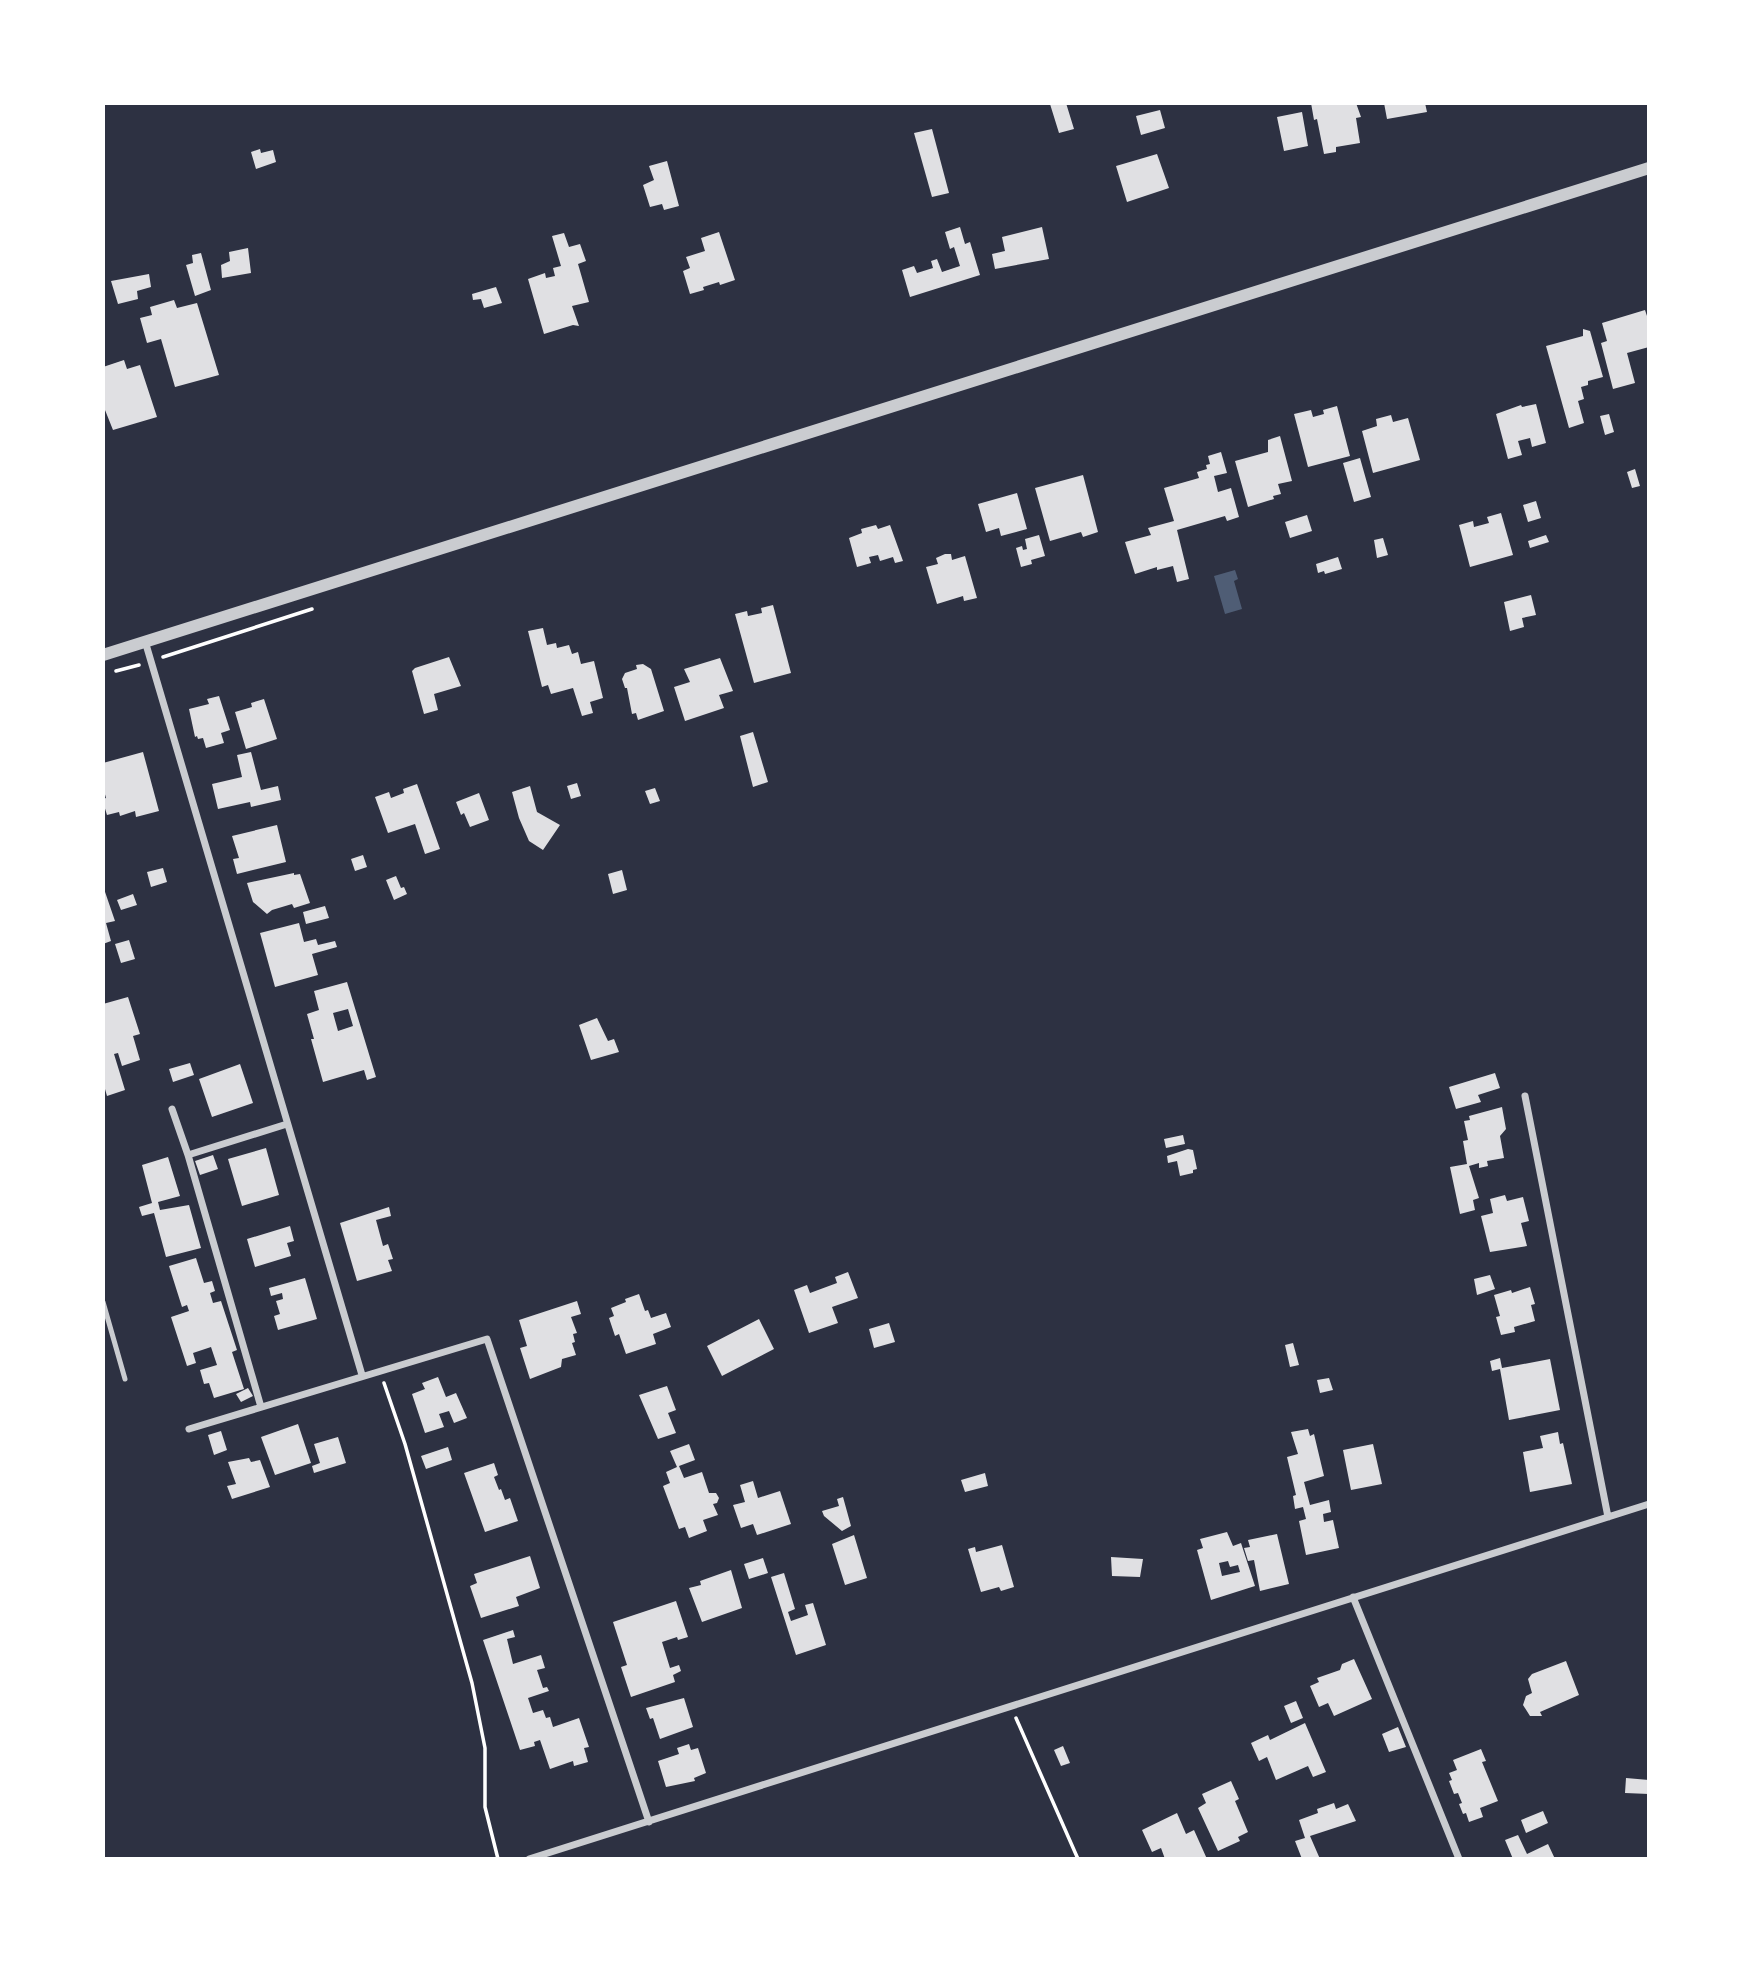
<svg xmlns="http://www.w3.org/2000/svg" width="1752" height="1962" font-family="'Roboto Condensed',sans-serif">
	<rect width="100%" height="100%" fill="#2d3142"/>
	<path fill="#4f5d75" d="M1235 570 1238 579 1234 581 1242 609 1225 614 1214 576Z"/>
	<path fill="#e0e0e3" fill-rule="evenodd" d="M1066 103 1074 129 1059 133 1050 104Z
		M1311 103H1356L1361 117 1356 118 1360 143 1336 147V152L1324 154 1317 119 1314 120Z
		M1384 103H1425L1427 112 1387 119Z
		M1160 110 1165 128 1141 135 1136 116Z
		M1302 112 1308 146 1284 151 1277 117Z
		M932 129 949 193 932 197 914 133Z
		M260 149 261 153 273 150 276 162 256 169 251 152Z
		M1157 154 1169 188 1127 202 1116 166Z
		M667 161 679 206 664 210 662 204 650 207 643 185 654 180 649 166Z
		M960 227 965 244 970 242 980 275 910 297 902 270 914 266 917 273 933 268 931 261 937 259 942 272 960 266 954 247 950 249 945 232Z
		M1042 227 1049 259 995 269 992 254 1005 251 1002 237Z
		M719 232 735 280 720 285 719 282 703 287 704 290 690 294 683 271 690 268 686 257 705 251 701 238Z
		M564 233 569 247 580 244 586 261 578 264 589 302 572 306 579 326 573 325 544 334 528 279 545 273 546 278 555 276 553 268 561 266 552 236Z
		M248 248 251 273 222 278 221 265 230 261 229 252Z
		M201 253 211 290 195 296 186 265 193 263 192 255Z
		M149 274 151 287 137 291 138 299 118 304 111 281Z
		M496 287 502 303 484 308 481 299 473 300 472 294Z
		M174 300 177 308 197 303 219 375 175 387 161 339 147 343 140 318 152 315 150 307Z
		M1645 310 1649 322V347L1627 353 1635 383 1613 389 1601 343 1607 341 1602 323Z
		M1583 329 1590 331 1603 377 1588 381V385L1581 387 1584 399 1578 401 1584 423 1569 428 1546 346 1583 336Z
		M124 360 127 369 140 365 157 417 113 430 103 405V367Z
		M1536 404 1546 443 1532 447 1530 438 1518 441 1522 455 1508 459 1496 414 1521 405 1522 407Z
		M1337 406 1350 456 1308 467 1294 414 1311 410 1313 417 1324 414 1323 410Z
		M1609 414 1614 432 1605 435 1600 416Z
		M1391 415 1393 422 1408 418 1420 460 1373 473 1362 431 1377 426 1376 419Z
		M1280 436 1292 481 1278 484 1281 494 1273 496 1274 499 1248 507 1235 461 1268 452V440Z
		M1221 452 1227 473 1214 476 1218 492 1231 488 1239 517 1227 521 1225 516 1177 530 1189 579 1177 582 1173 566 1157 570V567L1135 574 1125 542 1151 535 1148 528 1174 521 1164 488 1199 478 1197 472 1207 469 1206 465 1210 464 1208 456Z
		M1360 458 1371 497 1354 502 1343 463Z
		M1635 469 1640 486 1632 488 1627 472Z
		M1083 475 1098 532 1083 537 1081 532 1050 541 1035 488Z
		M1017 493 1027 529 1001 536 999 528 986 532 978 504Z
		M1536 501 1541 518 1528 522 1523 505Z
		M1501 513 1513 555 1470 567 1459 525 1473 521 1474 527 1489 523 1487 517Z
		M1307 515 1312 531 1290 538 1285 522Z
		M876 525 878 529 890 525 903 561 895 563 893 557 880 561 878 555 869 557 871 563 857 567 849 538 862 533 861 529Z
		M1039 535 1045 556 1031 560 1032 564 1021 567 1016 548 1022 546 1023 550 1027 549 1025 539Z
		M1546 535 1549 542 1530 548 1528 541Z
		M1383 538 1388 555 1377 558 1374 540Z
		M945 554H951L952 560 965 556 977 598 964 601 963 596 937 604 926 567 938 564 936 558Z
		M1338 557 1342 569 1325 574 1324 571 1318 573 1316 564Z
		M1531 595 1536 615 1522 618 1524 627 1510 631 1504 602Z
		M773 605 791 673 754 683 735 614 747 611 748 616 762 613 761 608Z
		M543 628 547 645 556 643 557 648 569 645 572 654 578 652 581 664 594 661 603 698 590 702 593 713 582 716 573 688 551 694 548 685 542 687 528 631Z
		M449 657 461 686 434 694 438 710 424 714 412 671 415 668Z
		M720 658 733 691 719 695 724 708 685 721 674 687 690 682 684 669Z
		M643 664 651 669 664 711 638 720 636 713 632 714 627 688H625L622 679 625 673 637 669 636 665Z
		M219 696 230 730 221 733 224 743 206 748 203 738 198 739 197 736 195 737 189 709 209 704 207 699Z
		M264 699 277 739 246 749 235 712 252 707 251 703Z
		M753 732 768 782 753 787 740 736Z
		M143 752 159 811 136 817 135 811 120 816 119 812 107 815 103 802V799L106 798 103 787V763Z
		M251 752 261 790 278 786 281 800 251 807 250 802 218 809 212 784 242 777 237 755Z
		M577 783 581 796 571 799 567 786Z
		M417 784 440 849 425 854 415 824 388 833 375 797 389 792 391 798 404 793 403 789Z
		M530 786 537 812 560 825 543 850 529 841 519 818 512 792Z
		M655 788 660 801 650 804 645 791Z
		M479 793 489 820 470 827 464 813 461 815 456 802Z
		M277 825 286 862 237 874 233 859 239 858 232 836Z
		M363 855 367 867 355 871 351 859Z
		M163 868 167 882 151 887 147 872Z
		M622 870 627 890 613 894 608 874Z
		M294 873V875L300 874 310 903 294 908 292 904 272 910 267 914 253 902 247 883Z
		M396 876 401 888 404 887 407 894 394 900 386 880Z
		M103 886 115 921 106 923 111 941 103 944Z
		M133 894 137 905 121 910 117 900Z
		M325 906 329 918 306 924 303 912Z
		M299 923 304 942 316 939 318 945 335 941 337 947 312 954 318 975 275 987 260 933Z
		M129 940 135 959 121 963 115 944Z
		M347 982 376 1077 367 1080 364 1070 323 1082 311 1039H314L307 1014 319 1010 314 991ZM348 1009 353 1026 338 1031 333 1013Z
		M128 997 140 1034 133 1036 140 1060 122 1066 118 1053 114 1054 125 1090 107 1096 103 1082V1004Z
		M597 1018 608 1041 614 1039 619 1052 591 1060 579 1025Z
		M190 1063 194 1075 173 1082 169 1069Z
		M240 1064 253 1103 212 1117 199 1079Z
		M1495 1073 1500 1088 1478 1095 1481 1102 1456 1109 1449 1087Z
		M1502 1107 1506 1129 1500 1136 1504 1158 1487 1161 1488 1166 1479 1168V1163L1469 1166 1479 1198 1473 1200 1475 1210 1460 1214 1450 1167 1467 1164 1463 1141 1468 1140 1464 1121 1470 1120 1469 1116Z
		M1183 1135 1185 1144 1166 1148 1164 1139Z
		M266 1148 279 1195 242 1206 228 1159Z
		M1188 1149 1193 1150 1197 1169 1193 1170V1173L1180 1176 1177 1161 1168 1163 1167 1156Z
		M213 1155 218 1169 200 1175 195 1161Z
		M168 1157 180 1196 158 1202 160 1210 189 1205 201 1248 166 1257 154 1213 142 1216 139 1207 152 1203 142 1165Z
		M1505 1195 1507 1201 1523 1197 1529 1221 1521 1223 1527 1246 1490 1252 1481 1216 1493 1213 1490 1199Z
		M389 1207 391 1216 376 1220 383 1246 388 1244 393 1259 388 1260 392 1271 357 1281 340 1223Z
		M290 1226 294 1241 287 1243 291 1256 255 1267 247 1239Z
		M196 1258 204 1283 212 1281 215 1291 210 1293 213 1303 221 1301 237 1350 232 1352 244 1389 214 1398 209 1383 204 1384 200 1370 217 1365 211 1347 193 1353 196 1363 187 1366 171 1317 189 1311 187 1305 182 1307 169 1266Z
		M848 1272 858 1298 832 1307 838 1323 809 1333 794 1290 807 1285 810 1293 837 1283 835 1277Z
		M1490 1275 1495 1289 1477 1295 1474 1279Z
		M305 1278 317 1319 278 1330 274 1316 280 1314 276 1301 283 1299 282 1293 271 1296 269 1288Z
		M1530 1287 1535 1304 1531 1305 1535 1321 1514 1327 1515 1332 1501 1335 1496 1317 1500 1316 1494 1295 1511 1290 1512 1293Z
		M639 1294 645 1311 648 1310 651 1318 666 1313 671 1327 653 1334 656 1344 626 1354 619 1334 615 1336 609 1318 614 1316 611 1308 626 1302 625 1299Z
		M577 1301 581 1314 571 1317 577 1333 573 1334 575 1342 572 1343 576 1355 562 1359 561 1367 530 1379 520 1348 527 1346 519 1320Z
		M759 1319 774 1349 722 1376 707 1346Z
		M889 1323 895 1342 874 1348 869 1329Z
		M1293 1343 1299 1365 1290 1367 1285 1345Z
		M1500 1358 1502 1368 1550 1359 1560 1410 1509 1420 1500 1369 1492 1371 1490 1361Z
		M438 1377 446 1397 456 1393 467 1418 454 1423 449 1411 439 1414 444 1427 425 1433 412 1394 425 1389 422 1383Z
		M1329 1378 1333 1390 1320 1393 1317 1380Z
		M667 1386 676 1410 668 1413 676 1433 658 1439 639 1395Z
		M248 1388 253 1396 241 1402 236 1394Z
		M298 1424 311 1463 275 1475 261 1437Z
		M1308 1429 1310 1436 1314 1434 1324 1476 1304 1482 1310 1505 1329 1500 1331 1512 1323 1514 1324 1522 1333 1520 1339 1548 1306 1555 1299 1521 1306 1519 1303 1507 1295 1509 1293 1496 1296 1495 1287 1457 1298 1454 1291 1432Z
		M221 1431 227 1450 214 1455 208 1435Z
		M1558 1432 1560 1444 1563 1443 1572 1484 1530 1492 1523 1452 1543 1448 1540 1436Z
		M338 1437 346 1463 314 1473 312 1466 320 1463 314 1444Z
		M689 1444 695 1460 679 1466 684 1478 702 1472 709 1493H716L719 1498 717 1503 713 1504 718 1515 703 1520 707 1531 689 1538 685 1527 679 1529 663 1486 670 1483 666 1472 677 1467 670 1451Z
		M1373 1444 1382 1484 1351 1490 1343 1450Z
		M448 1447 452 1460 426 1469 421 1456Z
		M249 1458 251 1462 260 1460 270 1487 232 1499 227 1486 236 1484 228 1462Z
		M494 1463 498 1475 494 1477 499 1490 501 1489 505 1500 510 1498 518 1521 485 1532 464 1473Z
		M985 1473 988 1486 965 1492 961 1480Z
		M753 1481 758 1498 780 1491 791 1524 757 1535 753 1524 741 1528 733 1505 745 1502 740 1485Z
		M843 1497 851 1526 842 1531 824 1516 822 1511 839 1506 837 1499Z
		M1227 1532 1233 1546 1241 1543 1255 1586 1211 1600 1197 1550 1203 1548 1200 1539ZM1228 1561 1230 1567 1238 1565 1240 1572 1222 1576 1219 1563Z
		M1277 1534 1289 1584 1260 1591 1254 1560 1248 1561 1244 1548 1250 1547 1248 1540Z
		M854 1535 867 1578 845 1585 832 1544Z
		M1002 1545 1014 1587 1001 1591 999 1587 981 1592 968 1549 975 1547 976 1552Z
		M530 1556 540 1588 516 1597 519 1606 481 1618 470 1586 477 1583 474 1574Z
		M1111 1557 1143 1559 1140 1577 1112 1576Z
		M763 1558 768 1573 749 1579 744 1564Z
		M731 1570 742 1608 702 1622 689 1588 701 1585 700 1581Z
		M784 1573 795 1609 788 1612 791 1621 808 1615 805 1605 813 1603 826 1645 796 1655 771 1577Z
		M676 1601 688 1637 678 1640 677 1637 662 1642 670 1668 679 1665 681 1671 673 1675 675 1682 631 1697 621 1667 627 1665 613 1622Z
		M513 1630 515 1637 507 1639 513 1664 541 1655 545 1668 537 1670 543 1688 547 1687 549 1691 528 1698 533 1713 543 1710 546 1718 550 1717 553 1727 579 1718 589 1747 584 1748 588 1762 574 1766 573 1761 550 1769 540 1740 534 1742 535 1746 520 1750 483 1640Z
		M1354 1659 1372 1699 1334 1716 1328 1703 1319 1707 1310 1686 1319 1682 1317 1678 1340 1670 1342 1664Z
		M1566 1661 1579 1695 1540 1712 1542 1716H1530L1523 1705 1526 1696 1532 1693 1528 1679 1532 1674Z
		M684 1698 693 1727 660 1739 653 1718 650 1719 646 1708Z
		M1296 1701 1303 1718 1291 1723 1284 1706Z
		M1305 1723 1326 1772 1313 1777 1308 1766 1276 1780 1267 1757 1259 1761 1251 1743 1268 1735 1270 1740Z
		M1398 1727 1406 1747 1389 1752 1382 1734Z
		M689 1744 691 1750 698 1748 706 1773 694 1778 695 1781 666 1787 658 1761 679 1754 677 1748Z
		M1063 1746 1070 1763 1061 1766 1054 1750Z
		M1481 1749 1486 1761 1482 1762 1498 1801 1480 1808 1483 1817 1469 1822 1466 1813 1463 1814 1459 1804 1462 1803 1458 1793 1454 1794 1449 1781 1452 1780 1449 1773 1457 1770 1453 1760Z
		M1626 1778 1649 1780V1794L1625 1793Z
		M1231 1781 1239 1799 1235 1801 1248 1832 1238 1837 1240 1841 1218 1851 1198 1808 1206 1803 1202 1794Z
		M1334 1803 1336 1809 1348 1804 1356 1821 1310 1836 1320 1859H1302L1295 1841 1305 1838 1299 1820 1318 1813 1317 1809Z
		M1543 1811 1548 1823 1526 1833 1521 1820Z
		M1177 1813 1186 1834 1194 1830 1207 1859H1165L1161 1848 1152 1852 1142 1830Z
		M1518 1835 1527 1854 1548 1844 1555 1859H1513L1505 1840Z"/>
	<g fill="none" stroke-linecap="round" stroke-linejoin="round">
		<path stroke="#fff" stroke-width="3.5" d="M163 657 312 609
			M116 671 139 665
			M384 1383 405 1444 472 1683 485 1748V1807L498 1859
			M1016 1718 1078 1859"/>
		<path stroke="#caccd0" stroke-width="5" d="M103 1302 125 1379"/>
		<path stroke="#caccd0" stroke-width="7" d="M145 641 362 1375
			M1525 1096 1608 1517
			M172 1109 188 1155 261 1407
			M188 1155 287 1124
			M189 1429 487 1339 649 1822
			M1353 1597 1459 1859
			M529 1859 1649 1504"/>
		<path stroke="#caccd0" stroke-width="12" d="M103 655 1649 168"/>
	</g>
	<rect width="1752" height="1962" fill="none" stroke="#ffffff" stroke-width="210"/>
</svg>
